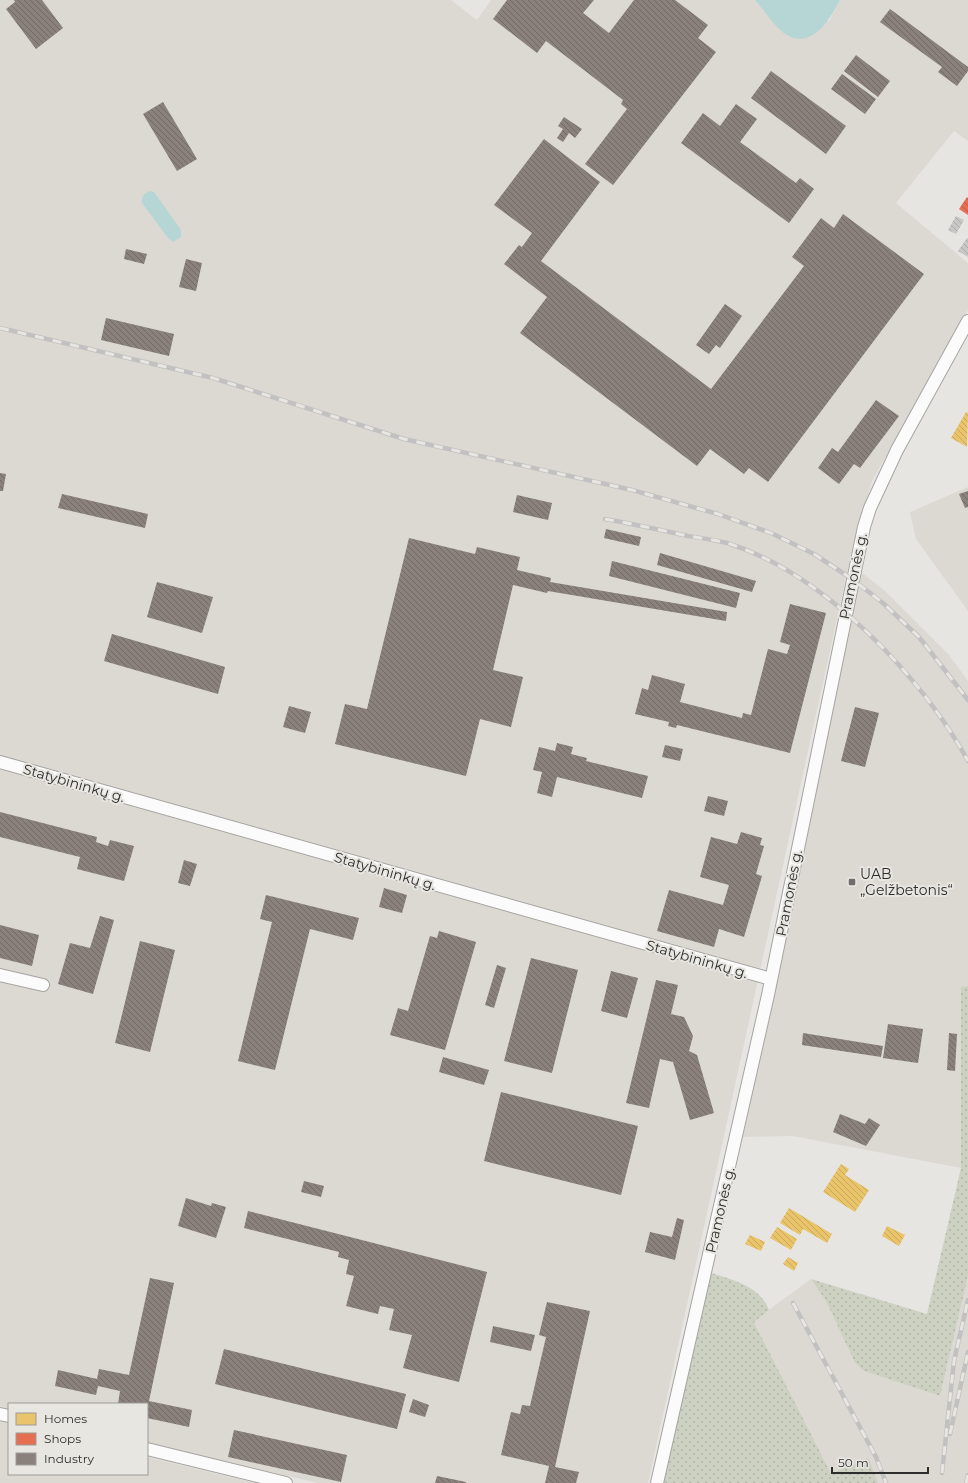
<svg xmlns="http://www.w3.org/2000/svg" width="968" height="1483" font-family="Montserrat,sans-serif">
	<defs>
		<pattern id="grass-dots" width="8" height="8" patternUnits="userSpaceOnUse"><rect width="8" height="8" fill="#ccd1c2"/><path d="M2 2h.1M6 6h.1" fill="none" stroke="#b0b4a7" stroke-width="1.8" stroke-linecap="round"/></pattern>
		<pattern id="homes-back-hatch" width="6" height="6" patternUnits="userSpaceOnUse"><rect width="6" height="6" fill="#e9c46a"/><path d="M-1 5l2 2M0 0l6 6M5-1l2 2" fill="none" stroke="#c8a95c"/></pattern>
		<pattern id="shops-back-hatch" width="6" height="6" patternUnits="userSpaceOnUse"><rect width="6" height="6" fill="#e76f51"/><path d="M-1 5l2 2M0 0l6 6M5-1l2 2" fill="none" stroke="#bc5c43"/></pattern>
		<pattern id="industry-back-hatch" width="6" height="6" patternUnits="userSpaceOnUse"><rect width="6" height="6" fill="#8a817c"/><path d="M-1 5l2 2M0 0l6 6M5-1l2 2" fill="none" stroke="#716a66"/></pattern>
		<pattern id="building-back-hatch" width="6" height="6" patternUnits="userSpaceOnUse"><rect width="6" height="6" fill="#c8c7c5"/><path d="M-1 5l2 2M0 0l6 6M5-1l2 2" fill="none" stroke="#acaba9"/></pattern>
	</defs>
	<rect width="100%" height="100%" fill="#e6e5e2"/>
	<path fill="#dbd9d1" d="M0 0H451L477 20 491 0H755L780 30 829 21 840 0H968V141L954 131 896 203 968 263V310L872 481 852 550 648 1483H318L147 1443V1404H9V1409L0 1406Z
		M968 487V611L916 539 910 512Z
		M861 572 885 591 949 655 968 681V986L961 987V1168L793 1136 743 1137Z
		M968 1276V1483H878L867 1458 831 1475 754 1321 811 1279 826 1301 855 1363 864 1371 940 1396Z
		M0 1421 9 1423V1474H147V1457L255 1483H0Z"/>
	<path fill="url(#grass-dots)" d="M968 986V1276L940 1396 864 1371 855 1363 826 1301 811 1279 927 1314 961 1168V987Z
		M711 1273C733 1280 760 1286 769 1310L754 1322 831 1474 868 1458 878 1483H663Z"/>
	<path fill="#b6d5d5" d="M755 0H840C828 23 808 55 779 29 770 20 763 9 755 0Z
		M149 191 154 192 181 230V237L173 242 168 238 142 203C141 197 144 194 149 191Z"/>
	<path fill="url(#homes-back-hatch)" d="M966 412 968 413 967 447 951 438Z
		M841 1164 849 1169 845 1175 869 1190 855 1212 823 1192Z
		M789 1208 832 1234 827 1243 803 1229 800 1235 780 1223Z
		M887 1226 905 1235 899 1246 882 1236Z
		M777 1227 797 1239 791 1250 770 1238Z
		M750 1235 765 1242 761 1251 745 1244Z
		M788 1257 798 1263 794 1271 783 1264Z"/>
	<path fill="url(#shops-back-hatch)" d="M967 197 968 198V215L959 209Z"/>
	<path fill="url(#industry-back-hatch)" d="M14 0H42L63 28 36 49 6 9 15 2Z
		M507 0H594L583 13 609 33 634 0H675L708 25 698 38 716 52 613 185 585 164 627 109 621 104 623 100 546 41 537 53 493 19Z
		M890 9 968 67V71L957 86 938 72 942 67 880 22Z
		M856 55 890 81 878 97 844 71Z
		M771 71 846 126 826 154 751 98Z
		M842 74 876 99 865 114 831 89Z
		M163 102 197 159 177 171 143 114Z
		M736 104 757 119 740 142 796 183 800 178 814 189 789 223 681 143 703 113 720 126Z
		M564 117 582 129 575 138 569 133 563 142 557 138 563 129 558 126Z
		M544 139 600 182 541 261 711 389 804 266 792 257 821 218 834 228 843 214 924 274 768 482 749 468 744 474 710 449 697 466 520 333 547 297 504 264 519 245 522 247 532 233 494 205Z
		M126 249 147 254 144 264 124 259Z
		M186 259 202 263 196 291 179 287Z
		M725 304 742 316 720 348 716 345 709 354 696 345Z
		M106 318 174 334 169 356 101 340Z
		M876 400 899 416 860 468 854 464 839 484 818 468 832 448 838 452Z
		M0 473 6 474 3 491H0Z
		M968 491V507L965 508 959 494Z
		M62 494 148 514 145 528 58 508Z
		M517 495 552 503 548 520 513 512Z
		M606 529 641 537 639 546 604 538Z
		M409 538 475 554 477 547 520 557 517 570 551 578 550 582 727 612 726 621 548 591 547 593 513 585 493 670 523 677 511 727 480 719 466 776 335 744 345 704 367 709Z
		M660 553 756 581 752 592 657 565Z
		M612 561 740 593 736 608 609 576Z
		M157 582 213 597 202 633 147 617Z
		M790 604 826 613 790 753 677 725 676 728 668 726 669 722 635 714 642 688 648 690 652 675 685 684 680 702 742 718 743 713 751 715 768 649 787 654 790 645 780 642Z
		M112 634 225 667 218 694 104 661Z
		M289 706 311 712 305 733 283 727Z
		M855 707 879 713 865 767 841 761Z
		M557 743 573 747 571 754 587 758 586 761 648 776 642 798 557 777 552 797 537 793 542 772 533 770 539 747 555 751Z
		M665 745 683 749 680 761 662 757Z
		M708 796 728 801 724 816 704 811Z
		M0 812 97 837 96 842 108 846 110 840 134 846 124 881 77 869 80 857 0 837Z
		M741 832 762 838 760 845 764 846 756 874 762 876 744 937 719 929 714 947 657 931 669 890 723 905 729 885 700 877 711 837 737 844Z
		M184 860 197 864 190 886 178 883Z
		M384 888 407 895 402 913 379 907Z
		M266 895 359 918 353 940 310 929 275 1070 238 1061 272 922 260 919Z
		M100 916 114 920 93 994 58 984 70 943 90 948Z
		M0 925 39 935 32 966 0 958Z
		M439 931 476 942 445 1050 390 1035 398 1008 408 1011 430 936 437 938Z
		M140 941 175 950 150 1052 115 1043Z
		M531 958 578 970 552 1073 504 1061Z
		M497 965 506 968 494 1008 485 1005Z
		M611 971 638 978 627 1018 601 1011Z
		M656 980 678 985 671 1014 684 1017 693 1036 689 1051 697 1055 714 1113 690 1120 673 1062 660 1059 649 1108 626 1103Z
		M888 1024 923 1029 918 1063 883 1058Z
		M803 1033 883 1046 881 1057 802 1045Z
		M949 1033 957 1034 955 1071 947 1070Z
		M443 1057 489 1070 484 1085 439 1072Z
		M501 1092 638 1126 621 1195 484 1161Z
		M840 1114 865 1124 869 1118 880 1125 866 1146 833 1132Z
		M304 1181 324 1186 321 1197 301 1192Z
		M186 1198 211 1206 212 1203 226 1207 216 1238 178 1226Z
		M248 1211 487 1272 459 1382 403 1368 412 1335 389 1330 394 1309 380 1306 378 1314 346 1306 354 1276 346 1274 349 1260 338 1257 339 1252 244 1228Z
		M677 1218 684 1220 675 1260 645 1252 650 1232 672 1237Z
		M150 1278 174 1283 149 1401 192 1410 189 1427 147 1418V1404H118L120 1391 98 1386 96 1395 55 1386 58 1370 97 1379 99 1369 129 1375Z
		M547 1302 590 1311 555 1467 579 1472 576 1483H545L549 1466 501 1455 511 1412 520 1414 522 1405 530 1406 546 1337 539 1335Z
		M493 1326 535 1335 531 1351 490 1342Z
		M224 1349 406 1394 397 1429 215 1384Z
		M413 1399 429 1405 425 1417 409 1412Z
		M234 1430 347 1455 341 1482 228 1457Z
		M437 1476 466 1482V1483H435Z"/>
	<path fill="url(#building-back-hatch)" d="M956 216 964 220 956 234 948 230Z
		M967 238H968V257L958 251Z"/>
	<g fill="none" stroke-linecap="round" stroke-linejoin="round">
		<g stroke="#a5a4a2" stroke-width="14">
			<path id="minor" d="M0 762 771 979
				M0 975 43 985
				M0 1414 9 1416
				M147 1449 286 1483
				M657 1483 768 995 864 527 870 508 897 450 968 321"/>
		</g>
		<use href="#minor" stroke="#fbfbfb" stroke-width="12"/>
		<g stroke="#c2c1c1" stroke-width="4.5">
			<path id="rail" d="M0 328 213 378 404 439 632 490 718 514 771 533 814 554 852 579 883 603 919 637 968 700
				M605 519C633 524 661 530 688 536 701 538 715 540 727 543 822 572 921 675 968 761
				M793 1303 876 1457 886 1483
				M950 1434 968 1352
				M942 1473 954 1361 968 1300
				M966 1483 968 1475"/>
		</g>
		<use href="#rail" stroke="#e7e6e1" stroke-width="3" stroke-dasharray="9" stroke-linecap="butt"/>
	</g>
	<rect fill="#6e6d6b" stroke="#e7e6e1" stroke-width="1.5" x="848" y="878" width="8" height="8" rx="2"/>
	<g text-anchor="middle" stroke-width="4" stroke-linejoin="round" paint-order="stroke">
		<g font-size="14" fill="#2d2d2b" stroke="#e7e6e1">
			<text transform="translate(853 576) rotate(-78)" y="5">Pramonės g.</text>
			<text transform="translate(74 783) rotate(16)" y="5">Statybininkų g.</text>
			<text transform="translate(385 871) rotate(16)" y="5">Statybininkų g.</text>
			<text transform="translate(789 893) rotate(-79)" y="5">Pramonės g.</text>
			<text transform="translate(697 959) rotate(16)" y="5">Statybininkų g.</text>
			<text transform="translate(720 1210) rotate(-77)" y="5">Pramonės g.</text>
		</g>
		<g font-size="14" fill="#2d2d2b" stroke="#e7e6e1" text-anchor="start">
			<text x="860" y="879">UAB<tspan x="860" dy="16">„Gelžbetonis“</tspan></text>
		</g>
	</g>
	<rect x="8" y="1403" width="140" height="72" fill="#e7e6e1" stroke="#9d9c98"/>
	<rect x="16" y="1413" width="20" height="12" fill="#e9c46a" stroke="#9d9c98"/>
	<text x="44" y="1423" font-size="12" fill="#2d2d2b">Homes</text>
	<rect x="16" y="1433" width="20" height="12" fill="#e76f51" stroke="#9d9c98"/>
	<text x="44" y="1443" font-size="12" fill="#2d2d2b">Shops</text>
	<rect x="16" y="1453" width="20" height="12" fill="#8a817c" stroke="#9d9c98"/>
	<text x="44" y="1463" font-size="12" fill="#2d2d2b">Industry</text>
	<path d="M832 1467v6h96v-6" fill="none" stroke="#2d2d2b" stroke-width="2"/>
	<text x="838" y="1467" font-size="12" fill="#2d2d2b" stroke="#e7e6e1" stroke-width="3" paint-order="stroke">50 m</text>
</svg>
